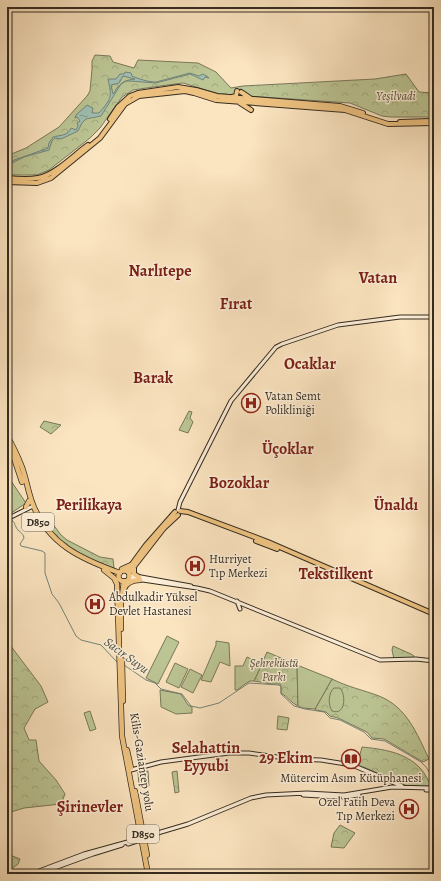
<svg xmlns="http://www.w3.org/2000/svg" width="441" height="881" font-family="Alegreya,serif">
	<defs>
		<pattern id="forest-crowns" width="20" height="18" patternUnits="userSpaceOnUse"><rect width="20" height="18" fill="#bcc594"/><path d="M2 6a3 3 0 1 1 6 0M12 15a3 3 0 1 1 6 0" fill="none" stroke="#a2a97f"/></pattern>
		<pattern id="water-ripples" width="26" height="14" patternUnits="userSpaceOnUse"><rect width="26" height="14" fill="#9fbfb2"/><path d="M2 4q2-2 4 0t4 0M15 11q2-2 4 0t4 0" fill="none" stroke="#829b90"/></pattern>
	</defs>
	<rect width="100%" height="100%" fill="#fbe4c0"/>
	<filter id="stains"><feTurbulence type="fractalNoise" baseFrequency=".005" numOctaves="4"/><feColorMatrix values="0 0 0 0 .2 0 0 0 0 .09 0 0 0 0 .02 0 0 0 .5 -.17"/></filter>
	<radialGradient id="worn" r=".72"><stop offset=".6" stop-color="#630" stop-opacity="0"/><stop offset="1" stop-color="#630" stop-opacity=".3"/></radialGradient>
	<path fill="url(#forest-crowns)" stroke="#78785a" d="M95 55 110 56 113 62 134 68 138 60 198 63 216 72 231 88 243 86 375 79 406 74 419 92 434 93V117H391L382 116 350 103 219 94 183 83 160 86 133 90 122 97 100 128 90 138 49 170 37 175H7V155H9L26 148 59 127 87 96 90 91 92 69V61Z
		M189 411 192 412 190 418 193 422 188 433 179 430Z
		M44 421 61 425 51 434 40 427Z
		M52 523 61 535 67 540 100 557 113 559 114 568C99 566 66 549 56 538 53 534 50 530 46 526Z
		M7 641 41 686 48 702 35 709 24 728 29 740H36L39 761 56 780 65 794 61 804 24 808 11 812 7 817V716L8 712 7 711Z
		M393 646 411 654 414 656 413 658 394 659 392 650Z
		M267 652 297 665 298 706C291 703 288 697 281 693V686L280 684H271L254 681Z
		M332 679C348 687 363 690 379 696 407 707 417 734 429 759L423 762 384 739 372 738 367 732 338 718 330 716 326 712 316 710 315 709Z
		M90 711 96 729 90 731 84 713Z
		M278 716 289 718 287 730 277 729Z
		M362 747C382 749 405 752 420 768 425 773 428 780 431 786 421 786 410 787 400 784 385 778 372 769 357 765Z
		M177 771 179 792 175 793 172 772Z
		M340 825 355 833 344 848 331 847 334 833Z
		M10 855 20 859 18 864 7 872V865Z"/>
	<path fill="#bcc594" stroke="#78785a" d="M7 475 26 503 10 514H7Z
		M167 636 179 642 158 684 146 678Z
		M216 641 229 643 230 666 220 662 211 682 201 680 216 645Z
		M247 657 262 664 254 681H250L245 684 237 690H235V666H243Z
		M175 663 188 669 179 688 166 682Z
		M297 665 332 679 315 709 303 708 298 706Z
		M190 669 202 675 193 693 181 687Z
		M334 688H340C346 694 346 716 332 711 328 705 328 693 334 688Z
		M160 690 181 694 188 705 192 707V713L176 714 161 707Z
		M148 771 149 786 139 787 138 772Z"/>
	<path fill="url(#water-ripples)" stroke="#748478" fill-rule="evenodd" d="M125 72 131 73 132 76C139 79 148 82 156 82L190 73 199 76 203 74 209 78 205 77 203 80 190 74 156 83 130 81H126L121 84 101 116 86 119 82 123 78 131 61 139 55 138 52 141 49 150 24 157 10 164 9 162 48 148 49 143 53 137C60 135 68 136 71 128L76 130 78 126 77 123 80 121 77 117 75 118 76 115 87 105 93 108 92 113H99C112 98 112 97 108 79H116L120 74H124ZM123 76 135 79C125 80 119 83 114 93L113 94 111 85 119 83Z"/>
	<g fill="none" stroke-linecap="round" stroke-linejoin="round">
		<path stroke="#748478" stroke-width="1" d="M11 520C15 522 14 523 16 527 18 532 23 532 24 538L20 544 21 546 42 551 45 553V573L52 594 59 603 76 636 81 640 101 645 117 662
			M124 665 146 680 155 683 161 689 182 694 191 706 200 708 219 703 249 683 279 685 281 687V694L294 706 305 709 324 712 330 718 340 720 364 732 371 739 385 741 421 762 426 767 434 780"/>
		<g stroke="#342c21" stroke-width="5">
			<path id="secondary" d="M178 510 180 502 231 401 276 347 282 344 338 325 400 317H434
				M7 519 33 506
				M130 575 191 586
				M129 578 197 588 210 591 380 660 416 659 434 661
				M237 601 240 609
				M131 770 161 762 229 753H249L292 759 321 760 352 765 402 786
				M426 790H434
				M303 795 337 797
				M343 797 359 795
				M351 798 357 801
				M151 835 188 824 251 798 266 795 307 793 344 795 392 787 430 788 434 787
				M128 844 153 836
				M31 874 84 854 142 838
				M38 874 93 854 122 845"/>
		</g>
		<g stroke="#342c21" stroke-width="6">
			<path id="primary" d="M241 92 250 98
				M232 97 236 96 237 91
				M240 103 251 110
				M110 119 118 107 130 96 138 93 178 87 196 90 217 96 340 106 363 113
				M400 122 430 121
				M7 178C17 179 28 180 38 178 55 175 74 155 88 145
				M7 182 37 183 51 178 100 138 125 104 139 96 185 91 194 93 216 100 345 110 388 124 434 123
				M180 511 188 512 268 542 434 614
				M256 541 277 549
				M134 568V574L139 577
				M127 571 146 545 175 512
				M129 573 164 528 178 515"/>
		</g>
		<g stroke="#342c21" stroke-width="6">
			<path id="trunk" d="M7 436C13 446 18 457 22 467 26 478 28 491 32 502 47 544 81 559 120 573
				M7 444 13 455 22 482
				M26 507 29 501
				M122 569 131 565
				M104 570 114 578 117 584 122 736 148 874
				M118.5 576a5.5 5.5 0 1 1 11 0a5.5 5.5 0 1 1-11 0Z
				M124 589C127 582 133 580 140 580
				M121 629V603L124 581
				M122 660 123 701
				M127 750 131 768
				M135 791 147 855
				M143 831 147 834 151 835"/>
		</g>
		<use href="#secondary" stroke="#fcedd6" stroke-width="3"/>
		<use href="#primary" stroke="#eec280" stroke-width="4"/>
		<use href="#trunk" stroke="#eec280" stroke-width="4.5"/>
	</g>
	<defs>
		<g id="hospital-ring" transform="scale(1)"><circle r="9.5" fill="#fcedd6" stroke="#8f2418" stroke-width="1.5"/><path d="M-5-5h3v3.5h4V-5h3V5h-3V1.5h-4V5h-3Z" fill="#8f2418"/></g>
		<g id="library-ring" transform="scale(1)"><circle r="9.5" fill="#fcedd6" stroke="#8f2418" stroke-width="1.5"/><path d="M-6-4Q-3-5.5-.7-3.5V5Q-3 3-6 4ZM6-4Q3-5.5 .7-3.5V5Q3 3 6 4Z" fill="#8f2418"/></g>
	</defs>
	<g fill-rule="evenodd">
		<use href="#hospital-ring" x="251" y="403"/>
		<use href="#hospital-ring" x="195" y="566"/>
		<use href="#hospital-ring" x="95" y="604"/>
		<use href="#library-ring" x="351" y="759"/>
		<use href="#hospital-ring" x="409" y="809"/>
	</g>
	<g text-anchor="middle" stroke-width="3" stroke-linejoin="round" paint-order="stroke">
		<g fill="#fcedd6" stroke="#706657" stroke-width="1">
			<rect x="22" y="513" width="32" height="18" rx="3"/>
			<rect x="127" y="825" width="32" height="18" rx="3"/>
		</g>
		<g font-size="11" font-weight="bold" fill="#342c21">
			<text x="38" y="526">D850</text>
			<text x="143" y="838">D850</text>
		</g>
		<g font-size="12" font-style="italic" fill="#56523e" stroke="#fcedd6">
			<text x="396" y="100">Yeşilvadi</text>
			<text x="274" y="667">Şehreküstü<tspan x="274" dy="14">Parkı</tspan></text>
		</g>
		<g font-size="12" fill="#342c21" stroke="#fcedd6" text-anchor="start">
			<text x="265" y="400">Vatan Semt<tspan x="265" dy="14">Polikliniği</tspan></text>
			<text x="209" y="563">Hurriyet<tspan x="209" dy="14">Tıp Merkezi</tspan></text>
			<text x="109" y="601">Abdulkadir Yüksel<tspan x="109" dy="14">Devlet Hastanesi</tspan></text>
			<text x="351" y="782" text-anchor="middle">Mütercim Asım Kütüphanesi</text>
			<text x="395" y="806" text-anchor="end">Ozel Fatih Deva<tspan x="395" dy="14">Tıp Merkezi</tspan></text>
		</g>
		<g font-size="12" fill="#342c21" stroke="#fcedd6">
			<text transform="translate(142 762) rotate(81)" y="4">Kilis-Gaziantep yolu</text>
		</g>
		<g font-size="13" font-style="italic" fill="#4f5145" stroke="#fcedd6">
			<text transform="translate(127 655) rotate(36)" y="5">Sacır Suyu</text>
		</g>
		<g font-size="16" font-weight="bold" fill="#7a1f14" stroke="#fcedd6">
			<text x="160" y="276">Narlıtepe</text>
			<text x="378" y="283">Vatan</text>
			<text x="236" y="309">Fırat</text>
			<text x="310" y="369">Ocaklar</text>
			<text x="153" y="383">Barak</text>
			<text x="288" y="454">Üçoklar</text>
			<text x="239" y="488">Bozoklar</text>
			<text x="89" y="510">Perilikaya</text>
			<text x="396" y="510">Ünaldı</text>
			<text x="336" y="579">Tekstilkent</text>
			<text x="206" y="753">Selahattin<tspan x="206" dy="18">Eyyubi</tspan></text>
			<text x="286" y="763">29 Ekim</text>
			<text x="90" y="812">Şirinevler</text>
		</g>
	</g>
	<rect width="441" height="881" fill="none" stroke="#fbe4c0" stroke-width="24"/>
	<rect x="8" y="8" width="425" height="865" fill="none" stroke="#342c21" stroke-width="2"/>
	<rect x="12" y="12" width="417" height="857" fill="none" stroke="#342c21"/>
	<rect width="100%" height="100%" filter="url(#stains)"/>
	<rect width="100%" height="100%" fill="url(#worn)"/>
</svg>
